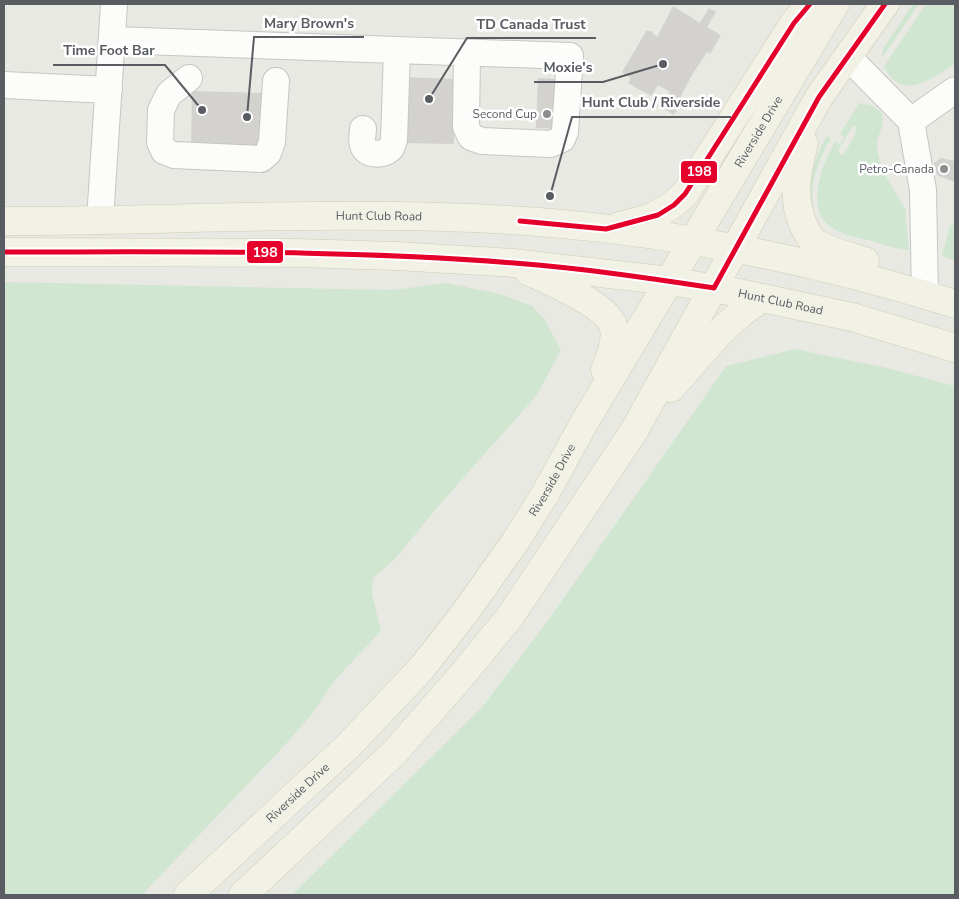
<svg xmlns="http://www.w3.org/2000/svg" width="959" height="899" font-family="'Nunito Sans',sans-serif">
	<rect width="100%" height="100%" fill="#e9e9e4"/>
	<path fill="#d1e6d1" fill-rule="evenodd" d="M913 4H919L882 58 883 48Z
		M926 4H955V64C931 78 902 104 884 66Z
		M859 103 871 105 882 113 883 123 877 141V149L882 169 905 209 909 250C895 249 881 244 868 240 855 237 842 235 831 227 804 209 823 163 835 141L840 144 844 137 840 134ZM853 126 856 127 855 135 844 154 841 155 838 150Z
		M827 136 831 139C818 159 810 183 813 207L809 208C811 177 811 164 827 136Z
		M950 225H955V261L942 256Z
		M4 282 393 290 446 283 500 294 532 306 545 320 561 350 537 395 442 502 394 560 373 578 372 593 381 631 336 679 312 714 285 745 142 895H4Z
		M795 349 887 368 955 386V895H292L482 707 549 619 726 366Z"/>
	<path fill="#d3d2cf" d="M673 6 700 23 709 8 716 12 707 27 721 35 710 54 707 52 692 75 680 98 683 100 674 115 661 107 670 92 658 85 651 96 628 83 631 78 622 72 645 33 646 31H651L657 37Z
		M403 77 456 79 454 144 401 143Z
		M538 78 559 79 557 129 536 128Z
		M192 91 263 93 265 146 191 145Z
		M941 158 955 161V182L939 176 934 172V163Z"/>
	<g fill="none" stroke-linecap="round" stroke-linejoin="round">
		<g stroke="#c5c6c4" stroke-width="28">
			<path id="minor" d="M113 40 570 56 565 132 562 139 551 144 482 141 471 137 466 127 467 53
				M847 56 911 121 923 190 925 295
				M189 78 169 94 161 110 160 142 164 151 174 155 261 159 268 153 272 142 276 81
				M4 85 109 90
				M911 121 955 90
				M363 129C363 134 361 140 363 145 366 156 384 156 391 148 392 146 393 143 394 140L397 50
				M100 220 114 4"/>
		</g>
		<g stroke="#d0cbb2" stroke-width="29">
			<g id="major">
				<path d="M804 143C797 170 792 195 802 222 805 229 809 237 814 242 829 252 849 256 865 261"/>
				<path id="s1" d="M4 221C172 221 342 210 510 220 661 229 811 259 955 304"/>
				<path d="M619 226C647 220 664 214 685 194L794 23 810 4"/>
				<path id="s2" d="M4 252 297 253 397 256 513 263 670 281 734 292 852 317 955 348"/>
				<path d="M528 271C549 281 605 304 613 325 618 339 610 358 605 370"/>
				<path d="M671 388 721 331 740 314 762 298"/>
				<path id="s3" d="M188 895 349 745 421 669 464 614 515 542 544 496 584 423 835 4"/>
				<path d="M243 895 394 753 457 681 509 618 634 431 819 97 885 4"/>
			</g>
		</g>
		<use href="#minor" stroke="#fcfcfb" stroke-width="26"/>
		<use href="#major" stroke="#f2f1e6" stroke-width="28"/>
		<g stroke="#fff" stroke-width="9">
			<path id="bus-1" d="M520 221 606 229 658 215 674 205 685 194 794 23 810 4
				M4 252C182 252 360 249 538 265 597 270 655 279 714 288L819 97 885 4"/>
		</g>
		<use href="#bus-1" stroke="#e4002b" stroke-width="5"/>
	</g>
	<g fill="#8b8d8f" stroke="#fff" stroke-width="2">
		<circle cx="547" cy="114" r="5"/>
		<circle cx="944" cy="169" r="5"/>
	</g>
	<g text-anchor="middle" stroke-width="5" stroke-linejoin="round" paint-order="stroke">
		<g font-size="12" fill="#595c61" stroke="#fff" text-anchor="end">
			<text x="537" y="118">Second Cup</text>
			<text x="934" y="173">Petro-Canada</text>
		</g>
		<g font-size="12" fill="#595c61" stroke="#fff">
			<text dy="4" stroke="none"><textPath href="#s3" startOffset="960">Riverside Drive</textPath></text>
			<text dy="4" stroke="none"><textPath href="#s1" startOffset="375">Hunt Club Road</textPath></text>
			<text dy="4" stroke="none"><textPath href="#s2" startOffset="780">Hunt Club Road</textPath></text>
			<text dy="4" stroke="none"><textPath href="#s3" startOffset="555">Riverside Drive</textPath></text>
			<text dy="4" stroke="none"><textPath href="#s3" startOffset="150">Riverside Drive</textPath></text>
		</g>
	</g>
	<path fill="none" stroke="#595c61" stroke-width="2" d="M247 117L254 37H364M429 99L467 38H596M202 110L165 65H53M663 64L603 82H534M550 196L572 117H731"/>
	<g fill="#595c61" stroke="#fff" stroke-width="2">
		<circle cx="247" cy="117" r="5"/>
		<circle cx="429" cy="99" r="5"/>
		<circle cx="202" cy="110" r="5"/>
		<circle cx="663" cy="64" r="5"/>
		<circle cx="550" cy="196" r="5"/>
	</g>
	<g font-size="14" text-anchor="middle" font-weight="bold" fill="#595c61" stroke="#fff" stroke-width="5" stroke-linejoin="round" paint-order="stroke">
		<text x="309" y="28">Mary Brown's</text>
		<text x="531" y="29">TD Canada Trust</text>
		<text x="109" y="55">Time Foot Bar</text>
		<text x="568" y="72">Moxie's</text>
		<text x="651" y="107">Hunt Club / Riverside</text>
	</g>
	<g stroke="#fff" stroke-width="2">
		<rect x="680" y="160" width="38" height="24" rx="5" fill="#e4002b"/>
		<rect x="246" y="240" width="38" height="24" rx="5" fill="#e4002b"/>
	</g>
	<g font-size="14" text-anchor="middle" font-weight="bold" fill="#fff">
		<text x="699" y="176">198</text>
		<text x="265" y="257">198</text>
	</g>
	<rect width="959" height="899" fill="none" stroke="#595c61" stroke-width="10"/>
</svg>
